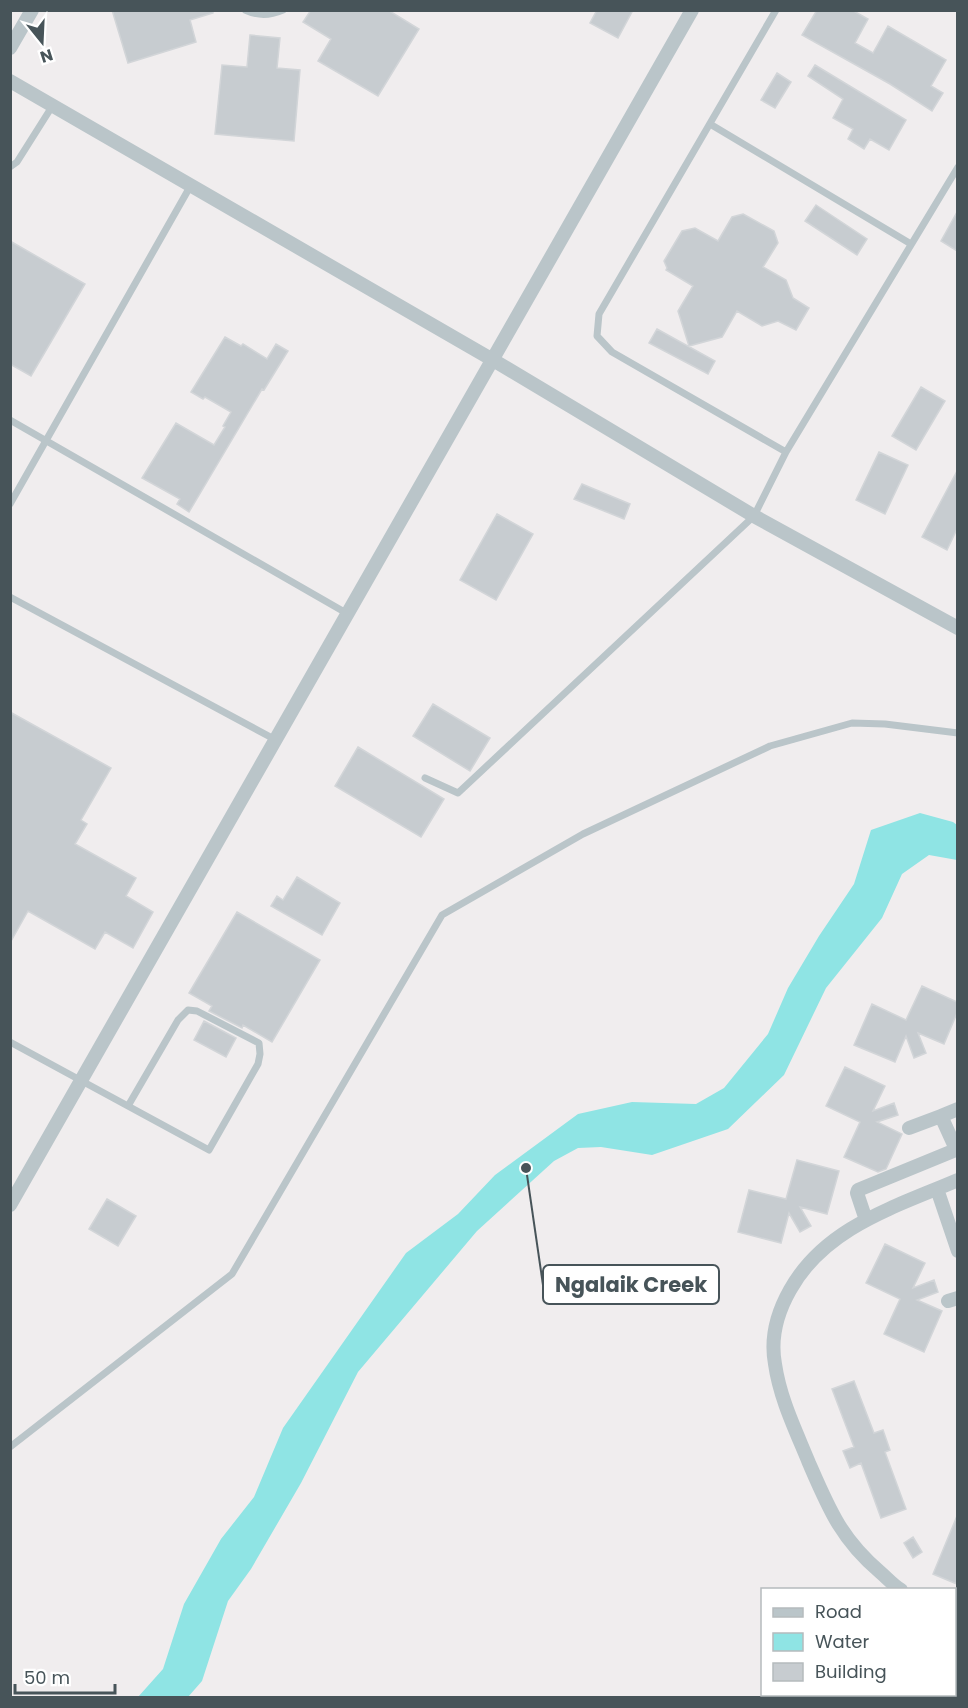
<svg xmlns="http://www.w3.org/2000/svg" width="968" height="1708" font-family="Poppins,sans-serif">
	<rect width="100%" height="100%" fill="#f0edee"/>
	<path fill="#8fe4e4" d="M920 813 953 822 957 825V860L929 855 902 874 882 918 826 988 784 1075 728 1129 652 1155 601 1147 578 1148 554 1161 477 1231 358 1372 301 1483 251 1569 228 1601 202 1681 188 1697H138L163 1669 184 1604 221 1539 254 1497 283 1428 406 1253 458 1214 495 1175 578 1114 632 1102 696 1104 724 1088 768 1034 788 988 819 936 854 884 871 830Z"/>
	<path fill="#c7ccd0" stroke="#d2d5d8" stroke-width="1.5" d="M112 10H213V13L190 20 196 42 128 63Z
		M311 10H388L419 29 378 96 318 61 331 39 303 22Z
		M597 10H633L618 38 590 23Z
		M817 10H852L868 19 855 43 873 53 888 26 946 60 931 86 943 93 932 111 890 84 802 35Z
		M250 35 280 38 277 68 300 70 294 141 215 134 222 65 247 67Z
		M815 65 906 120 889 150 870 139 864 149 848 139 853 129 833 118 843 99 808 76Z
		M777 73 791 82 775 108 761 100Z
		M816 205 867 239 857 255 805 221Z
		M957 212V251L941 241Z
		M743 214 774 231 778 243 763 267 786 280 793 298 809 308 796 330 778 321 762 326 737 311 722 337 689 346 678 311 693 286 666 270 667 268 664 261 682 231 695 228 718 241 732 217Z
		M10 241 85 284 31 376 10 364Z
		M657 329 715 361 708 374 649 343Z
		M225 337 241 346 243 344 267 359 276 344 288 351 264 390 262 389 189 512 177 504 180 499 142 478 176 423 214 445 225 427 223 426 231 412 205 397 203 399 191 392Z
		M921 387 945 401 916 450 892 436Z
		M879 452 908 465 885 514 856 500Z
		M957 471V529L947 550 922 537Z
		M582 484 630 504 624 519 574 499Z
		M497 514 533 534 496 600 460 580Z
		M433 704 490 738 470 771 413 736Z
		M10 712 111 768 81 820 87 824 75 844 136 878 126 896 153 912 133 948 105 932 95 949 28 911 10 943Z
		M358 747 444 799 421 837 335 786Z
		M297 877 340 903 322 935 271 906 277 896 283 900Z
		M237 912 320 960 272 1042 243 1025 242 1028 209 1011 212 1006 189 993Z
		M922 986 957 1002V1013L944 1044 918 1033 926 1053 914 1058 906 1036 895 1062 854 1045 872 1004 906 1020Z
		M204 1021 236 1038 226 1057 194 1040Z
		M845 1067 885 1086 873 1111 894 1103 898 1115 877 1122 902 1134 886 1169 878 1172 844 1157 860 1122 826 1106Z
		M797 1160 839 1171 827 1214 800 1207 811 1226 800 1232 789 1213 781 1243 738 1232 749 1190 786 1199Z
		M107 1199 136 1216 118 1246 89 1229Z
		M885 1244 925 1263 913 1288 934 1280 938 1292 917 1300 942 1311 924 1352 884 1334 900 1299 866 1283Z
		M854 1381 874 1433 883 1430 890 1450 885 1452 906 1509 881 1518 861 1463 850 1468 843 1451 854 1447 832 1389Z
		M957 1516V1584L933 1574Z
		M913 1537 922 1552 913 1558 904 1543Z"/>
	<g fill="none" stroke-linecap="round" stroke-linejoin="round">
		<path stroke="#bac5c9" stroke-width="7" d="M245 10C258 16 269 16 283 10
			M776 10 599 314 597 336 612 352 786 452
			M710 124 911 244
			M10 167 17 162 53 105
			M10 420 348 614
			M10 504 191 185
			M10 597 276 740
			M425 778 458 793 754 516 786 452 958 167
			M10 1042 209 1150 258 1064 260 1054 259 1043 197 1011 188 1010 178 1020 128 1106
			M10 1447 232 1274 442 915 583 834 770 746 852 723 885 724 958 733"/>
		<path stroke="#bac5c9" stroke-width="14" d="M10 48 32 10
			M10 81 493 360 754 516 958 628
			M909 1128 941 1116
			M956 1149 941 1116 958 1109
			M937 1189 958 1251
			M10 1205 692 10
			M866 1220 857 1193 858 1190 958 1149
			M948 1301 958 1298
			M901 1590C893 1585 887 1578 880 1572 841 1539 829 1509 809 1463 796 1431 780 1399 775 1364 770 1337 777 1313 790 1290 825 1227 895 1207 958 1180
			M954 1615 958 1616"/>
	</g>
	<path fill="none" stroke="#475459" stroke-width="2" d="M526 1168L543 1285"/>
	<circle fill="#475459" stroke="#fff" stroke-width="2" cx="526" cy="1168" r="6"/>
	<rect fill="#fff" stroke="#475459" stroke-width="2" x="543" y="1265" width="176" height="39" rx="6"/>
	<g font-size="21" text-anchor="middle" font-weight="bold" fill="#475459">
		<text x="631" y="1292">Ngalaik Creek</text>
	</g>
	<rect width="968" height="1708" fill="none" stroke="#475459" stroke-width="24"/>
	<rect x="761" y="1588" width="195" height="108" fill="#ffffff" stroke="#b5bbbd" stroke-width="1.5"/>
	<rect x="773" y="1608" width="30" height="9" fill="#bac5c9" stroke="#b5bbbd" stroke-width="1.5"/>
	<text x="815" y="1618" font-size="18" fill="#475459">Road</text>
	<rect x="773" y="1633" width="30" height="18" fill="#8fe4e4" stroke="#b5bbbd" stroke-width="1.5"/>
	<text x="815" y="1648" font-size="18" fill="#475459">Water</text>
	<rect x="773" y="1663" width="30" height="18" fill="#c7ccd0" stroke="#b5bbbd" stroke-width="1.5"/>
	<text x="815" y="1678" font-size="18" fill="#475459">Building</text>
	<g transform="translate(42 42) rotate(162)" stroke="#ffffff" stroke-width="4.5" paint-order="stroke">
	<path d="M0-4.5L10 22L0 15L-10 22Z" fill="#475459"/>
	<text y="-9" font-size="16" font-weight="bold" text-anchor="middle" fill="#475459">N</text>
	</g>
	<path d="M15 1684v9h100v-9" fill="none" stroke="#475459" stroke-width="3"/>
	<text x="24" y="1684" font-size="18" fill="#475459" stroke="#ffffff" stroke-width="4.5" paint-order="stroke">50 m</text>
</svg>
